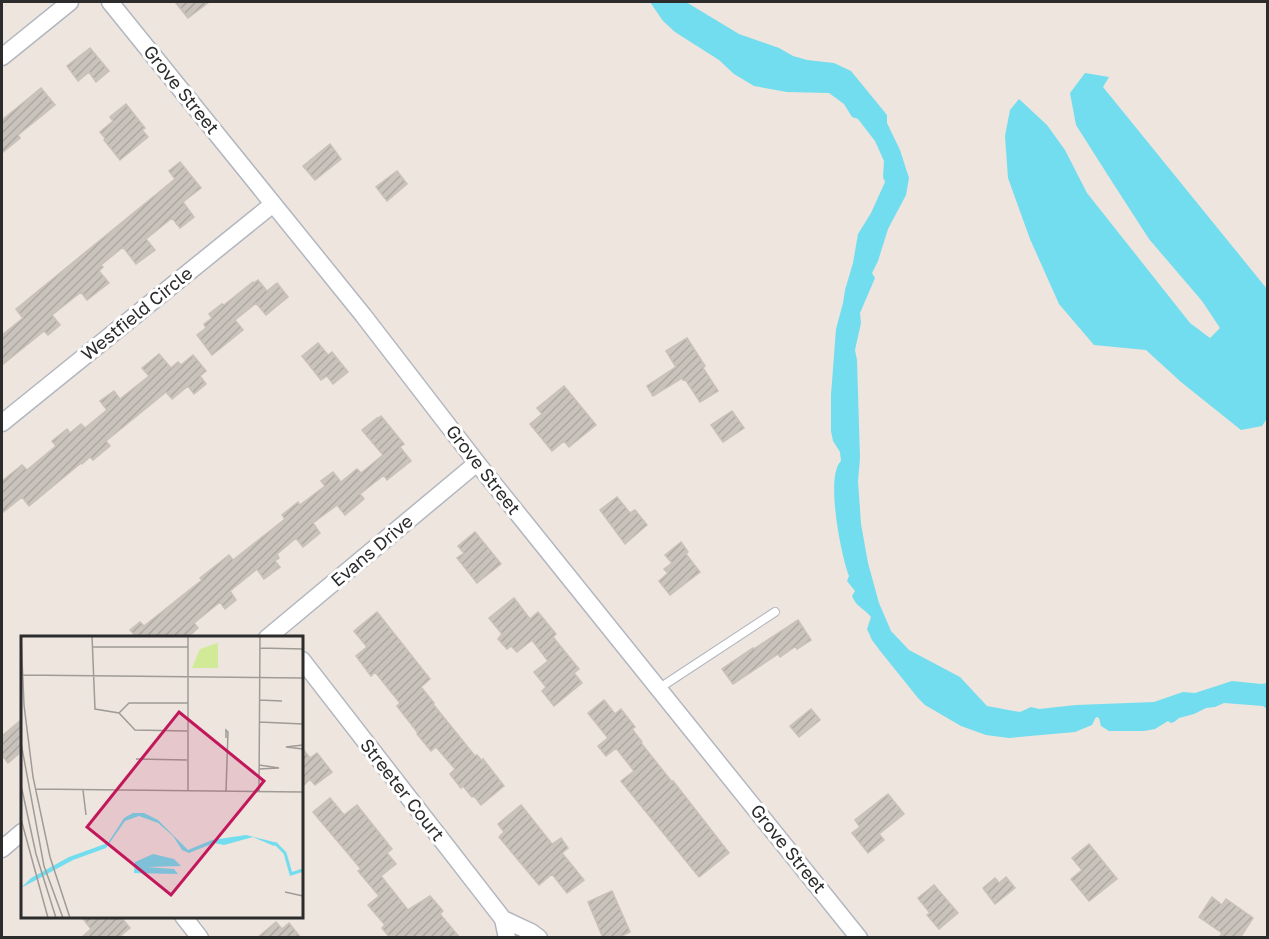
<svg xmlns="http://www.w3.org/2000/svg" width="1269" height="939" font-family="'Golos Text',sans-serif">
	<defs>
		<pattern id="building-hatch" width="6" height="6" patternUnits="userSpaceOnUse" patternTransform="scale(1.5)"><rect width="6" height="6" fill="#c9c3bc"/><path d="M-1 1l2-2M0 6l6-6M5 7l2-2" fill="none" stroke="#ada8a2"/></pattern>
	</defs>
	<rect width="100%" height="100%" fill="#ede5de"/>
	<path fill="#72ddee" d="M650 2H686L739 34 779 48 793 56 807 60 834 63 851 71 887 115V123L900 150 909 178 906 195 888 229 878 261 872 273 875 278 860 313 861 323 855 350 857 360 860 458 858 481 861 524 868 563 879 603 891 631 909 650 960 677 987 706 1020 712 1031 707 1039 709 1076 705 1154 702 1183 692 1195 693 1232 681 1261 684 1267 683V709L1263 706 1224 703 1215 707 1206 708 1194 714 1179 718 1174 722 1171 723 1168 721 1155 729 1144 731H1109L1101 726 1099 718 1096 717 1092 725 1075 732 1009 738 986 735 961 726 925 705 918 698 881 652 872 640 867 629 871 617C863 607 857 608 852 596L855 591 847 581 849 576C841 555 825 476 841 461L840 452 833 441 831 431V395L836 329 843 303 845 290 853 263 858 234 871 213 885 182 883 177 884 161 875 141 858 119 852 117 844 104 829 93 787 92 754 86 734 74 719 60 675 32 663 21Z
		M1085 73 1109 77 1103 87 1267 289 1268 417 1262 426 1241 430 1181 382 1146 350 1094 345 1059 304 1030 239 1008 178 1005 136 1010 110 1019 99 1047 125 1065 150 1087 193 1190 323 1210 338 1220 328 1202 301 1149 239 1109 177 1076 125 1070 93Z"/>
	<path fill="url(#building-hatch)" stroke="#c9c0b7" stroke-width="1.5" d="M175 2H209L188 18Z
		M90 48 109 71 96 82 89 72 78 81 67 66Z
		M41 88 55 105 18 135 20 138 2 153V120Z
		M126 104 145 128 142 130 148 137 120 160 104 140 105 138 100 132 113 121 110 117Z
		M330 144 341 159 315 180 303 166Z
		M180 162 201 188 183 202 194 217 180 228 172 218 146 239 155 250 136 264 123 247 101 265 103 267 99 271 109 283 87 300 81 292 52 315 60 325 48 335 44 331 2 365V335L23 318 16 309 175 179 169 171Z
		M397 171 407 184 387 201 376 187Z
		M258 280 267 291 277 283 288 297 266 315 256 303 235 320 243 330 212 355 197 335 206 328 204 324 212 318 209 314 222 304 224 305 253 282 254 283Z
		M687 338 705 366 703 368 718 391 700 402 685 379 683 380 682 378 653 396 647 386 676 367 666 351Z
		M318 343 328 355 332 352 348 372 333 384 327 376 321 380 302 356Z
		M159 354 171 368 178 362 181 365 193 355 206 371 200 376 206 384 194 394 188 386 172 399 166 392 106 441 110 446 93 460 90 457 82 464 81 463 29 506 22 497 2 513V481L22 465 27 470 56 446 52 441 67 429 70 433 81 424 85 428 107 410 100 401 114 391 120 399 149 376 142 368Z
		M564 386 596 425 569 447 564 441 552 451 530 424 542 414 537 408Z
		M732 411 744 428 723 442 711 425Z
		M381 416 404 444 400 447 411 461 387 480 384 475 360 494 364 499 345 515 337 505 313 523 320 533 303 547 296 538 277 554 279 558 275 561 280 567 264 579 257 569 230 591 236 600 225 609 220 602 194 623 198 628 187 638H129L134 634 130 630 140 622 144 626 202 580 200 578 229 555 233 560 285 519 282 515 298 502 300 505 325 486 321 481 333 472 341 482 357 469 361 473 383 455 362 430 377 418V419Z
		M617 497 630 513 635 510 647 525 625 544 600 510Z
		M475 532 501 564 477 583 457 558 464 553 458 546Z
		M681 542 688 552 686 554 700 572 670 595 659 581 668 573 664 569 672 563 665 555Z
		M514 598 530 619 538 612 556 634 553 637 579 669 574 673 582 683 554 706 542 691 546 687 534 672 548 661 532 640 517 652 511 646 507 649 498 639 502 634 489 618Z
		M377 612 430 679 421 687 434 703 433 704 475 756 477 755 482 761 483 759 504 786 481 805 474 796 472 797 463 786 461 788 450 774 455 769 436 747 431 751 417 734 418 733 397 706 400 703 375 672 371 676 356 656 367 647 354 631Z
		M798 620 811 640 797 649 796 646 780 657 778 654 733 684 722 669 753 648 754 649Z
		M604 700 615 714 621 709 635 727 632 729 642 742 641 743 672 782 673 781 729 853 699 877 621 781 634 771 616 748 606 756 598 746 608 738 588 713Z
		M811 709 820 720 799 737 790 726Z
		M22 719V751L8 763 2 755V736Z
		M302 748 310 758 317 753 332 772 315 785 310 779 302 787Z
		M888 794 904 814 879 834 884 840 868 853 852 833 860 827 855 820Z
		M330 798 344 815 357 805 392 849 387 853 396 864 381 876 408 910 430 896 443 911 440 914 460 938H390L382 928 385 925 368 905 379 896 358 871 361 869 313 812Z
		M521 805 552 844 561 838 568 848 562 853 584 880 567 893 552 874 539 885 499 837 504 832 498 824Z
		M1089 844 1117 879 1089 901 1071 879 1082 870 1072 858Z
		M1006 877 1015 888 995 904 983 888 995 878 999 883Z
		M934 885 958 913 939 929 927 915 930 913 918 898Z
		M612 891 630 932 618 938H603L588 902Z
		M1212 897 1222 905 1226 899 1253 918 1240 938H1219L1222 933 1199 917Z
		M81 916H120L130 928 118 938H81L91 929Z
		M276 922 282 929 289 923 301 938H257Z"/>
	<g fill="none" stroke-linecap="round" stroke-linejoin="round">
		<g stroke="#b2b6bf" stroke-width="10">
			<path id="lane" d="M658 689 775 612"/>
		</g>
		<g stroke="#b2b6bf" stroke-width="19">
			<path id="street" d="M110 2 363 315 477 463 859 938
				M2 57 70 2
				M2 423 273 204
				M267 638 477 463
				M302 660 503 919 507 938
				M2 849 22 832
				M183 916 200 938
				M503 919 531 932 539 938"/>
		</g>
		<use href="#lane" stroke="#fff" stroke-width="8"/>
		<use href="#street" stroke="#fff" stroke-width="16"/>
	</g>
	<g text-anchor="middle" stroke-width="6" stroke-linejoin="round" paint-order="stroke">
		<g font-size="18" fill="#2c2c2c" stroke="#fff">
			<text transform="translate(181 90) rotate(51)" y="6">Grove Street</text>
			<text transform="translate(137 314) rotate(-39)" y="6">Westfield Circle</text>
			<text transform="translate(483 470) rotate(52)" y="6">Grove Street</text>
			<text transform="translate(372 551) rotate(-40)" y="6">Evans Drive</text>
			<text transform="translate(402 790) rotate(52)" y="6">Streeter Court</text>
			<text transform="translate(788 849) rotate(51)" y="6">Grove Street</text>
		</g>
	</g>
	<g transform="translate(21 636)">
		<rect width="282" height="282" fill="#ede5de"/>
		<path d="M197 7V32H171L179 13Z" fill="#d1ea97"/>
		<path d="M112 177H123L137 184 167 214 191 204 225 199 257 207 253 210 232 201 203 209 193 207 168 217 161 214 152 200 137 187 118 180 104 185 85 212 52 224 0 252 10 242 48 221 87 207 103 182ZM132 218 153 223 160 230 125 231 153 233 157 238 113 237 114 226Z" fill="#72ddee"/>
		<path fill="none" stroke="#72ddee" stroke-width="3" d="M254 207 264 217 270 238 282 234"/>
		<path fill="none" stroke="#a09b97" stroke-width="1.5" d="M0 0 3 69 12 141 29 221 49 282M71 0 74 73 98 77 114 94 166 95M71 11H167M239 12 282 13M1 39 282 42M238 64 261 65M98 77 108 67H167M238 86 282 88M0 107 23 230 42 282M282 109 265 111 282 113M124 123H115L166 124M238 133 258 132 238 129M0 149 15 218 35 282M14 153 282 156M62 154 65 179M167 154V0M205 155 207 96 205 94V102M238 155 239 0M0 183 27 282M264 256 282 260"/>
		<path fill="#c2185b" fill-opacity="0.15" stroke="#c2185b" stroke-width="3" d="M158 76 243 145 150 259 66 191Z"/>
		<rect width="282" height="282" fill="none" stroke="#2c2c2c" stroke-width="3"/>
	</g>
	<rect width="1269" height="939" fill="none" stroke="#2c2c2c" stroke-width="6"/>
</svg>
